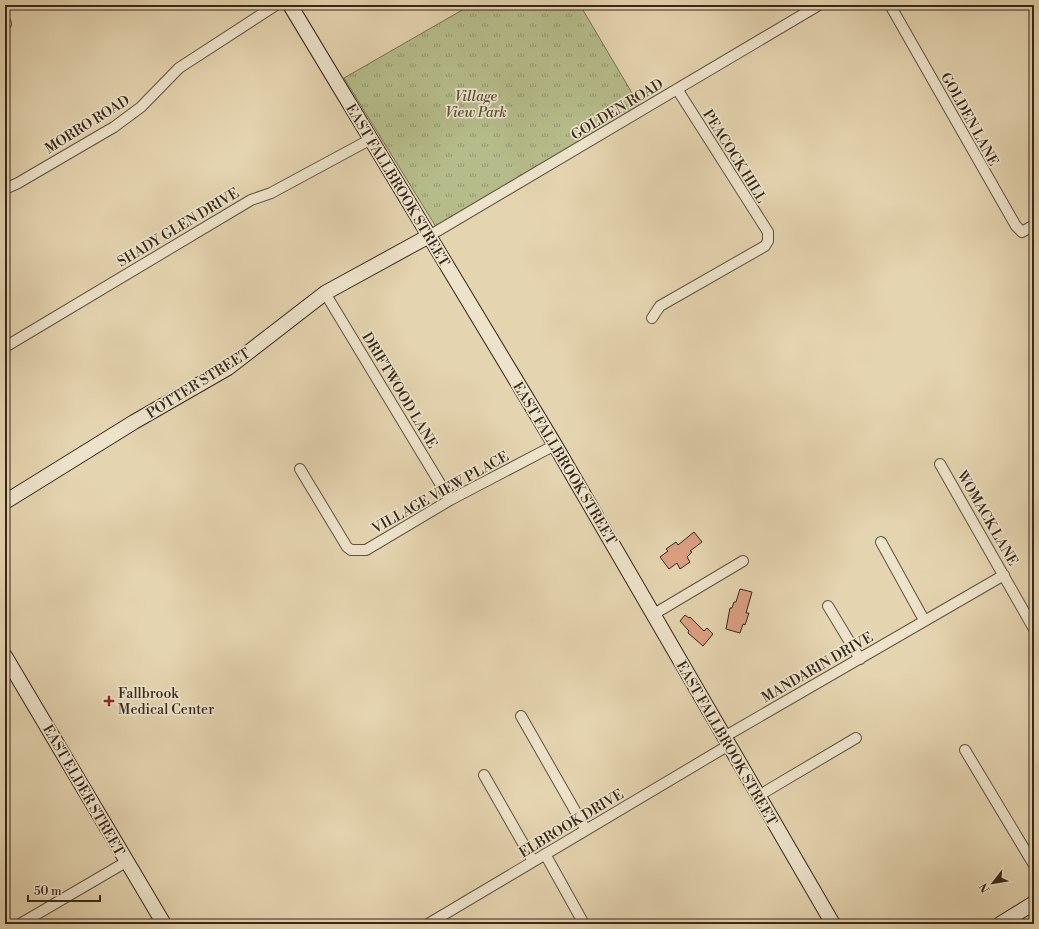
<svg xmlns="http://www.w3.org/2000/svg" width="1039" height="929" font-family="'Libre Bodoni',serif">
	<defs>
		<pattern id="park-tufts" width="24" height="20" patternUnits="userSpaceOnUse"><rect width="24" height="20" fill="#b5bc8a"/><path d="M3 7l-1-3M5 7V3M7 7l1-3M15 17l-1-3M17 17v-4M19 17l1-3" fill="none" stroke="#949970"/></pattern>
	</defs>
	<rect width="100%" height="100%" fill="#e4d4af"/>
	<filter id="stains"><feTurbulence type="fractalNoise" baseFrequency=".005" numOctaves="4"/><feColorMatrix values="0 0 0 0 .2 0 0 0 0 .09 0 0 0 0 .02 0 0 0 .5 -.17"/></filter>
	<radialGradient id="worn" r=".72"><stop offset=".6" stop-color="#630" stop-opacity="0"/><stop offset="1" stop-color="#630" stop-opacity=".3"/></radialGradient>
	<path fill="url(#park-tufts)" stroke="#767252" d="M471 5H580L642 110 438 230 344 78Z"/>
	<path fill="#db9f82" stroke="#38271a" d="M694 532 702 542 690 551 692 552 687 557 690 562 680 569 677 563 669 569 660 557 668 551 666 549 676 542 678 545Z
		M740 589 752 592 746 613H749L745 625 743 624 740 633 726 629 730 608H732L734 602H736Z
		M685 615 689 618 690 617 704 631 707 628 713 634 703 646 688 633 689 631 680 621Z"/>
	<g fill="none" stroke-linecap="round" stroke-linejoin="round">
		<g stroke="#63523f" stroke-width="12">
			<path id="street" d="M890 5 1016 226 1022 232 1034 225
				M5 21 6 24
				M5 189 18 183 114 127 141 107 179 68 276 5
				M429 236 819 5
				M325 293 450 500
				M652 318 660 306 765 246 768 241V232L677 89
				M5 347 251 200 271 193 371 139
				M940 464 1034 629
				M300 469 347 547 351 550H366L450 500 555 445
				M881 542 924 620
				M828 606 860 659
				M654 614 743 561
				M521 716 586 830
				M724 737 1004 575
				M965 750 1034 865
				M484 775 533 861
				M758 796 856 738
				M545 854 584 924
				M20 924 126 862
				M428 924 729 745"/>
		</g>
		<g stroke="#38271a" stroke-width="16">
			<path id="secondary" d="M290 5 555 445 833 924
				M5 502 134 422 228 368 325 293 429 236
				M5 656 164 924
				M1000 924 1034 903"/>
		</g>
		<use href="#street" stroke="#ede3cb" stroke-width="10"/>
		<use href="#secondary" stroke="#ede3cb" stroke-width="14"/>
	</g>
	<path fill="#8f2418" stroke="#ede3cb" stroke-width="1.5" d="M107 695h4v4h4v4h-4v4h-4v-4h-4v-4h4z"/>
	<g text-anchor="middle" stroke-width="3.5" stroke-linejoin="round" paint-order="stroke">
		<g font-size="14" font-style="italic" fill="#574c36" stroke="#ede3cb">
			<text x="476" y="101">Village<tspan x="476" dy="16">View Park</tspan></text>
		</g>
		<g font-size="14" fill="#38271a" stroke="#ede3cb">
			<text transform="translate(617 109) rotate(-31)" y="5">GOLDEN ROAD</text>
			<text transform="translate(970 119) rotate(61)" y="5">GOLDEN LANE</text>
			<text transform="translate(87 124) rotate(-32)" y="5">MORRO ROAD</text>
			<text transform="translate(735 156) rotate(58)" y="5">PEACOCK HILL</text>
			<text transform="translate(398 185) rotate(59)" y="5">EAST FALLBROOK STREET</text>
			<text transform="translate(178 227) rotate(-31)" y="5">SHADY GLEN DRIVE</text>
			<text transform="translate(198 383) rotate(-32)" y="5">POTTER STREET</text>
			<text transform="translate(400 390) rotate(59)" y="5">DRIFTWOOD LANE</text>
			<text transform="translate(565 463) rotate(59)" y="5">EAST FALLBROOK STREET</text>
			<text transform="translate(440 492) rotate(-29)" y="5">VILLAGE VIEW PLACE</text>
			<text transform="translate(988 518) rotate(60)" y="5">WOMACK LANE</text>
			<text transform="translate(817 667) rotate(-30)" y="5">MANDARIN DRIVE</text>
			<text transform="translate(727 743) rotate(60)" y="5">EAST FALLBROOK STREET</text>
			<text transform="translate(84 790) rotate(60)" y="5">EAST ELDER STREET</text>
			<text transform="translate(571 823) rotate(-31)" y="5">ELBROOK DRIVE</text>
		</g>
		<g font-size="14" fill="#38271a" stroke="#ede3cb" text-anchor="start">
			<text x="118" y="698">Fallbrook<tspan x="118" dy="16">Medical Center</tspan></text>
		</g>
	</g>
	<rect width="1039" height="929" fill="none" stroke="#e4d4af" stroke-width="20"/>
	<rect x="6" y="6" width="1027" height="917" fill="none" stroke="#38271a" stroke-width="2"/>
	<rect x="10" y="10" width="1019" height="909" fill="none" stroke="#38271a"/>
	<g transform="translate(993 883) rotate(239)" stroke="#ede3cb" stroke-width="3" paint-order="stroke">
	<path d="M0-3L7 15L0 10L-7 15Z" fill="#38271a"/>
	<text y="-6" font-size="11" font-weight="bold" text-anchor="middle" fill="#38271a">N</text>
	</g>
	<path d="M28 895v6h72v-6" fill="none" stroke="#38271a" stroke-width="2"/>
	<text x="34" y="895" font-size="12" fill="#38271a" stroke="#ede3cb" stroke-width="3" paint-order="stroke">50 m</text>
	<rect width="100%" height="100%" filter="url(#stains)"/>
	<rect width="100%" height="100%" fill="url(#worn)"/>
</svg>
